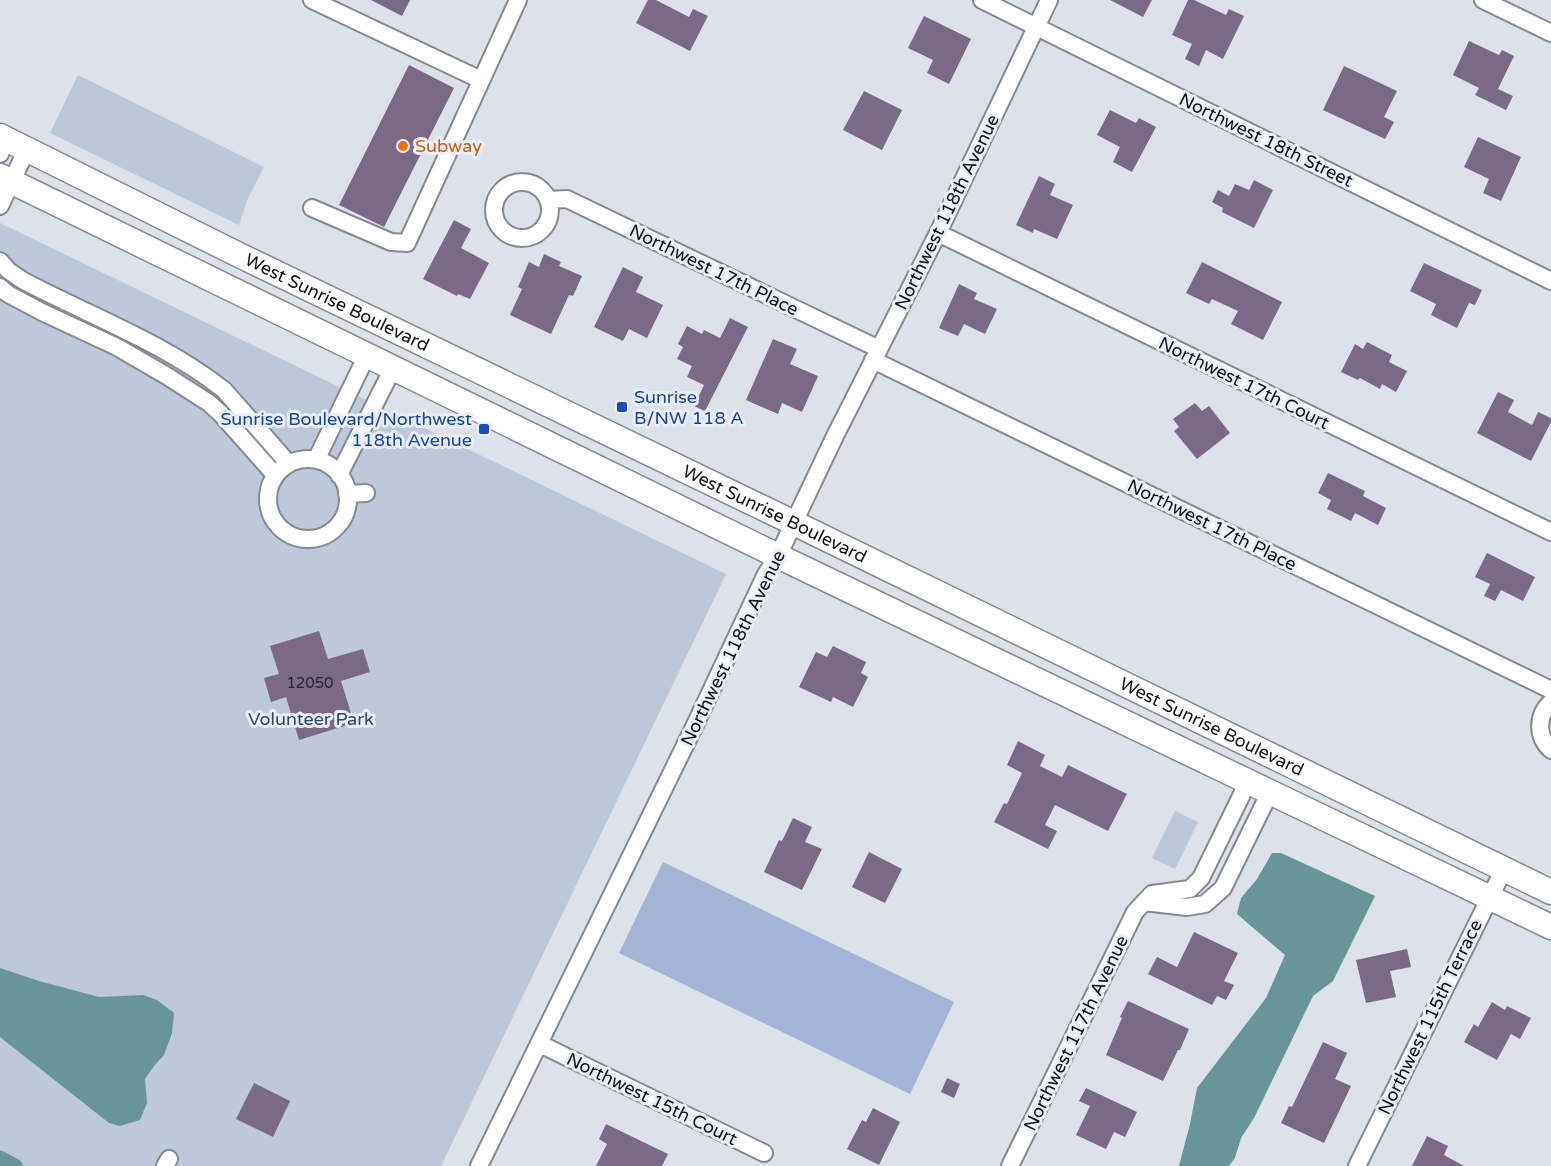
<svg xmlns="http://www.w3.org/2000/svg" width="1551" height="1166" font-family="'Varela Round',sans-serif">
	<rect width="100%" height="100%" fill="#dce1ea"/>
	<path fill="#bdc8db" d="M78 75 264 167 248 198 239 225 50 133Z
		M0 223 726 574 441 1166H0Z
		M1175 811 1198 822 1175 869 1152 858Z"/>
	<path fill="#a3b4d4" d="M663 862 954 1002 910 1094 619 953Z"/>
	<path fill="#689698" d="M1272 853H1281L1375 896 1333 981 1313 996 1254 1118 1241 1138 1235 1158 1229 1166H1179L1190 1124 1197 1088 1266 998 1285 955 1237 914 1241 898 1257 879Z
		M0 968 39 981 99 997 143 995 157 1000 174 1013 172 1033 164 1055 154 1066 145 1079 147 1103 140 1120 120 1126 109 1123 0 1037Z"/>
	<g fill="none" stroke-linecap="round" stroke-linejoin="round">
		<path stroke="#689698" stroke-width="15" d="M0 1158 15 1166"/>
	</g>
	<path fill="#7b6a87" d="M371 0H410L402 16Z
		M648 0H656L689 17 693 9 708 16 690 51 636 23Z
		M1110 0H1152L1143 17Z
		M1188 0H1194L1226 15 1229 9 1244 16 1223 59 1206 50 1199 66 1185 59 1192 44 1172 35Z
		M924 16 971 39 949 84 927 73 933 60 908 48Z
		M1469 41 1499 55 1502 50 1514 56 1498 89 1513 96 1506 110 1475 95 1479 88 1453 75Z
		M409 65 454 88 384 227 339 205Z
		M1344 66 1397 91 1384 117 1394 122 1385 139 1323 110Z
		M864 91 902 110 882 150 843 130Z
		M1110 110 1136 123 1139 118 1156 127 1132 172 1113 162 1120 147 1097 135Z
		M1478 137 1521 157 1501 201 1483 193 1489 179 1464 167Z
		M1039 176 1055 184 1050 195 1073 205 1057 239 1034 229 1033 233 1016 225Z
		M1254 180 1273 190 1254 228 1222 212 1223 208 1212 202 1218 190 1229 196 1235 184 1249 190Z
		M454 220 471 229 461 248 489 263 470 299 458 294 457 296 423 279Z
		M544 254 561 262 559 266 582 276 573 296 569 295 551 334 510 315 522 289 518 287 529 262 539 267Z
		M1202 262 1282 302 1263 340 1231 324 1238 311 1212 299 1209 304 1186 293Z
		M1424 263 1482 290 1475 305 1469 303 1457 328 1431 315 1436 304 1410 291Z
		M623 267 643 277 636 292 663 305 647 338 629 329 623 341 594 327Z
		M959 284 977 293 974 299 997 309 985 334 964 324 958 336 939 328Z
		M730 318 748 327 705 411 694 406 704 385 687 377 692 366 677 359 683 347 678 344 687 326 702 334 704 330 720 338Z
		M773 339 797 349 790 364 818 376 802 412 782 403 778 414 746 400Z
		M1367 342 1392 355 1389 362 1407 371 1396 392 1382 384 1380 389 1360 378 1358 380 1341 372 1355 344 1363 349Z
		M1498 392 1514 400 1508 412 1532 425 1538 412 1551 418V422L1531 461 1477 433Z
		M1195 403 1202 411 1209 406 1230 433 1197 459 1174 431 1179 427 1173 419Z
		M1328 473 1365 491 1363 496 1386 508 1378 525 1355 513 1351 521 1327 509 1331 500 1318 493Z
		M1487 553 1535 577 1523 601 1501 590 1495 601 1484 596 1490 584 1475 577Z
		M319 631 328 659 363 649 370 672 341 681 354 723 299 740 286 697 271 702 264 678 279 674 270 646Z
		M833 646 866 662 861 673 868 677 853 707 833 697 831 702 799 687 816 652 827 657Z
		M1018 741 1045 755 1040 766 1062 777 1068 765 1127 794 1108 831 1055 805 1045 825 1057 831 1048 849 994 822 1004 803 1007 804 1022 773 1007 765Z
		M793 818 812 827 805 842 822 849 802 890 764 872 779 840 782 841Z
		M869 852 902 869 885 903 852 887Z
		M1194 932 1238 953 1224 981 1234 985 1226 1000 1217 996 1212 1005 1148 974 1157 957 1177 967Z
		M1407 949 1411 967 1390 971 1396 997 1366 1003 1356 960Z
		M1128 1001 1189 1029 1180 1050H1178L1163 1081 1106 1055 1122 1018 1120 1017Z
		M1492 1002 1505 1010 1507 1006 1531 1018 1520 1039 1511 1034 1497 1060 1464 1042 1474 1024 1478 1027Z
		M1323 1042 1347 1053 1335 1079 1351 1086 1324 1143 1281 1123 1289 1106 1292 1107Z
		M947 1078 960 1084 954 1098 941 1092Z
		M254 1083 290 1101 273 1137 236 1119Z
		M1086 1088 1137 1112 1125 1137 1114 1132 1106 1149 1076 1135 1090 1106 1079 1101Z
		M873 1108 900 1122 879 1165 847 1149 862 1120 866 1122Z
		M606 1124 668 1154 662 1166H596L607 1144 599 1139Z
		M1427 1136 1448 1146 1444 1155 1464 1166H1412Z"/>
	<g fill="none" stroke-linecap="round" stroke-linejoin="round">
		<g stroke="#858a92" stroke-width="20">
			<path id="minor" d="M312 0 481 80
				M982 0 1551 281
				M1483 0 1551 33
				M0 154 6 139
				M494 210a28 28 0 1 1 56 0a28 28 0 1 1-56 0Z
				M548 200 567 199 879 349
				M0 206 27 149
				M312 208 391 242 407 243 518 0
				M938 233 1551 532
				M0 261 9 271 22 280C90 316 163 342 224 390L289 464
				M0 287 8 294 42 312 117 347 167 376 209 403 221 414 275 475
				M873 360 1551 690
				M268 499a40 40 0 1 1 80 0a40 40 0 1 1-80 0Z
				M316 460 367 355
				M339 475 393 368
				M347 494 366 493
				M1551 702C1537 715 1536 736 1551 750
				M1144 902 1187 907 1205 904 1223 888 1270 792
				M540 1044 764 1153
				M165 1166 169 1159
				M479 1166 695 725 766 574 778 556 835 436 938 233 1049 0
				M1010 1166 1135 912 1152 894 1190 889 1201 878 1248 782
				M1357 1166 1504 869"/>
		</g>
		<g stroke="#858a92" stroke-width="27">
			<g id="highway">
				<path id="s1" d="M0 136 239 255 794 523 1551 892"/>
				<path d="M0 176 778 556 1551 927"/>
			</g>
		</g>
		<use href="#minor" stroke="#fff" stroke-width="16"/>
		<use href="#highway" stroke="#fff" stroke-width="24"/>
	</g>
	<circle fill="#e8710a" stroke="#e9eef8" stroke-width="2" cx="403" cy="146" r="6"/>
	<g fill="#1a4fb4" stroke="#e9eef8" stroke-width="2">
		<rect x="616" y="401" width="12" height="12" rx="3"/>
		<rect x="478" y="423" width="12" height="12" rx="3"/>
	</g>
	<g text-anchor="middle" stroke-width="6" stroke-linejoin="round" paint-order="stroke">
		<g font-size="15" fill="#292630">
			<text x="310" y="688">12050</text>
		</g>
		<g font-size="18" fill="#0e1013" stroke="#e9eef8">
			<text transform="translate(1266 140) rotate(26)" y="6">Northwest 18th Street</text>
			<text transform="translate(947 212) rotate(-64)" y="6">Northwest 118th Avenue</text>
			<text transform="translate(714 270) rotate(26)" y="6">Northwest 17th Place</text>
			<text dy="6" stroke="none"><textPath href="#s1" startOffset="376">West Sunrise Boulevard</textPath></text>
			<text transform="translate(1244 383) rotate(26)" y="6">Northwest 17th Court</text>
			<text dy="6" stroke="none"><textPath href="#s1" startOffset="862">West Sunrise Boulevard</textPath></text>
			<text transform="translate(1212 525) rotate(26)" y="6">Northwest 17th Place</text>
			<text transform="translate(733 648) rotate(-64)" y="6">Northwest 118th Avenue</text>
			<text dy="6" stroke="none"><textPath href="#s1" startOffset="1348">West Sunrise Boulevard</textPath></text>
			<text transform="translate(1430 1017) rotate(-64)" y="6">Northwest 115th Terrace</text>
			<text transform="translate(1076 1033) rotate(-64)" y="6">Northwest 117th Avenue</text>
			<text transform="translate(652 1099) rotate(26)" y="6">Northwest 15th Court</text>
		</g>
		<g font-size="18" fill="#c56008" stroke="#e9eef8" text-anchor="start">
			<text x="415" y="152">Subway</text>
		</g>
		<g font-size="18" fill="#164399" stroke="#e9eef8" text-anchor="start">
			<text x="634" y="403">Sunrise<tspan x="634" dy="21">B/NW 118 A</tspan></text>
			<text x="472" y="425" text-anchor="end">Sunrise Boulevard/Northwest<tspan x="472" dy="21">118th Avenue</tspan></text>
		</g>
		<g font-size="18" fill="#2f4571" stroke="#e9eef8">
			<text x="311" y="725">Volunteer Park</text>
		</g>
	</g>
</svg>
